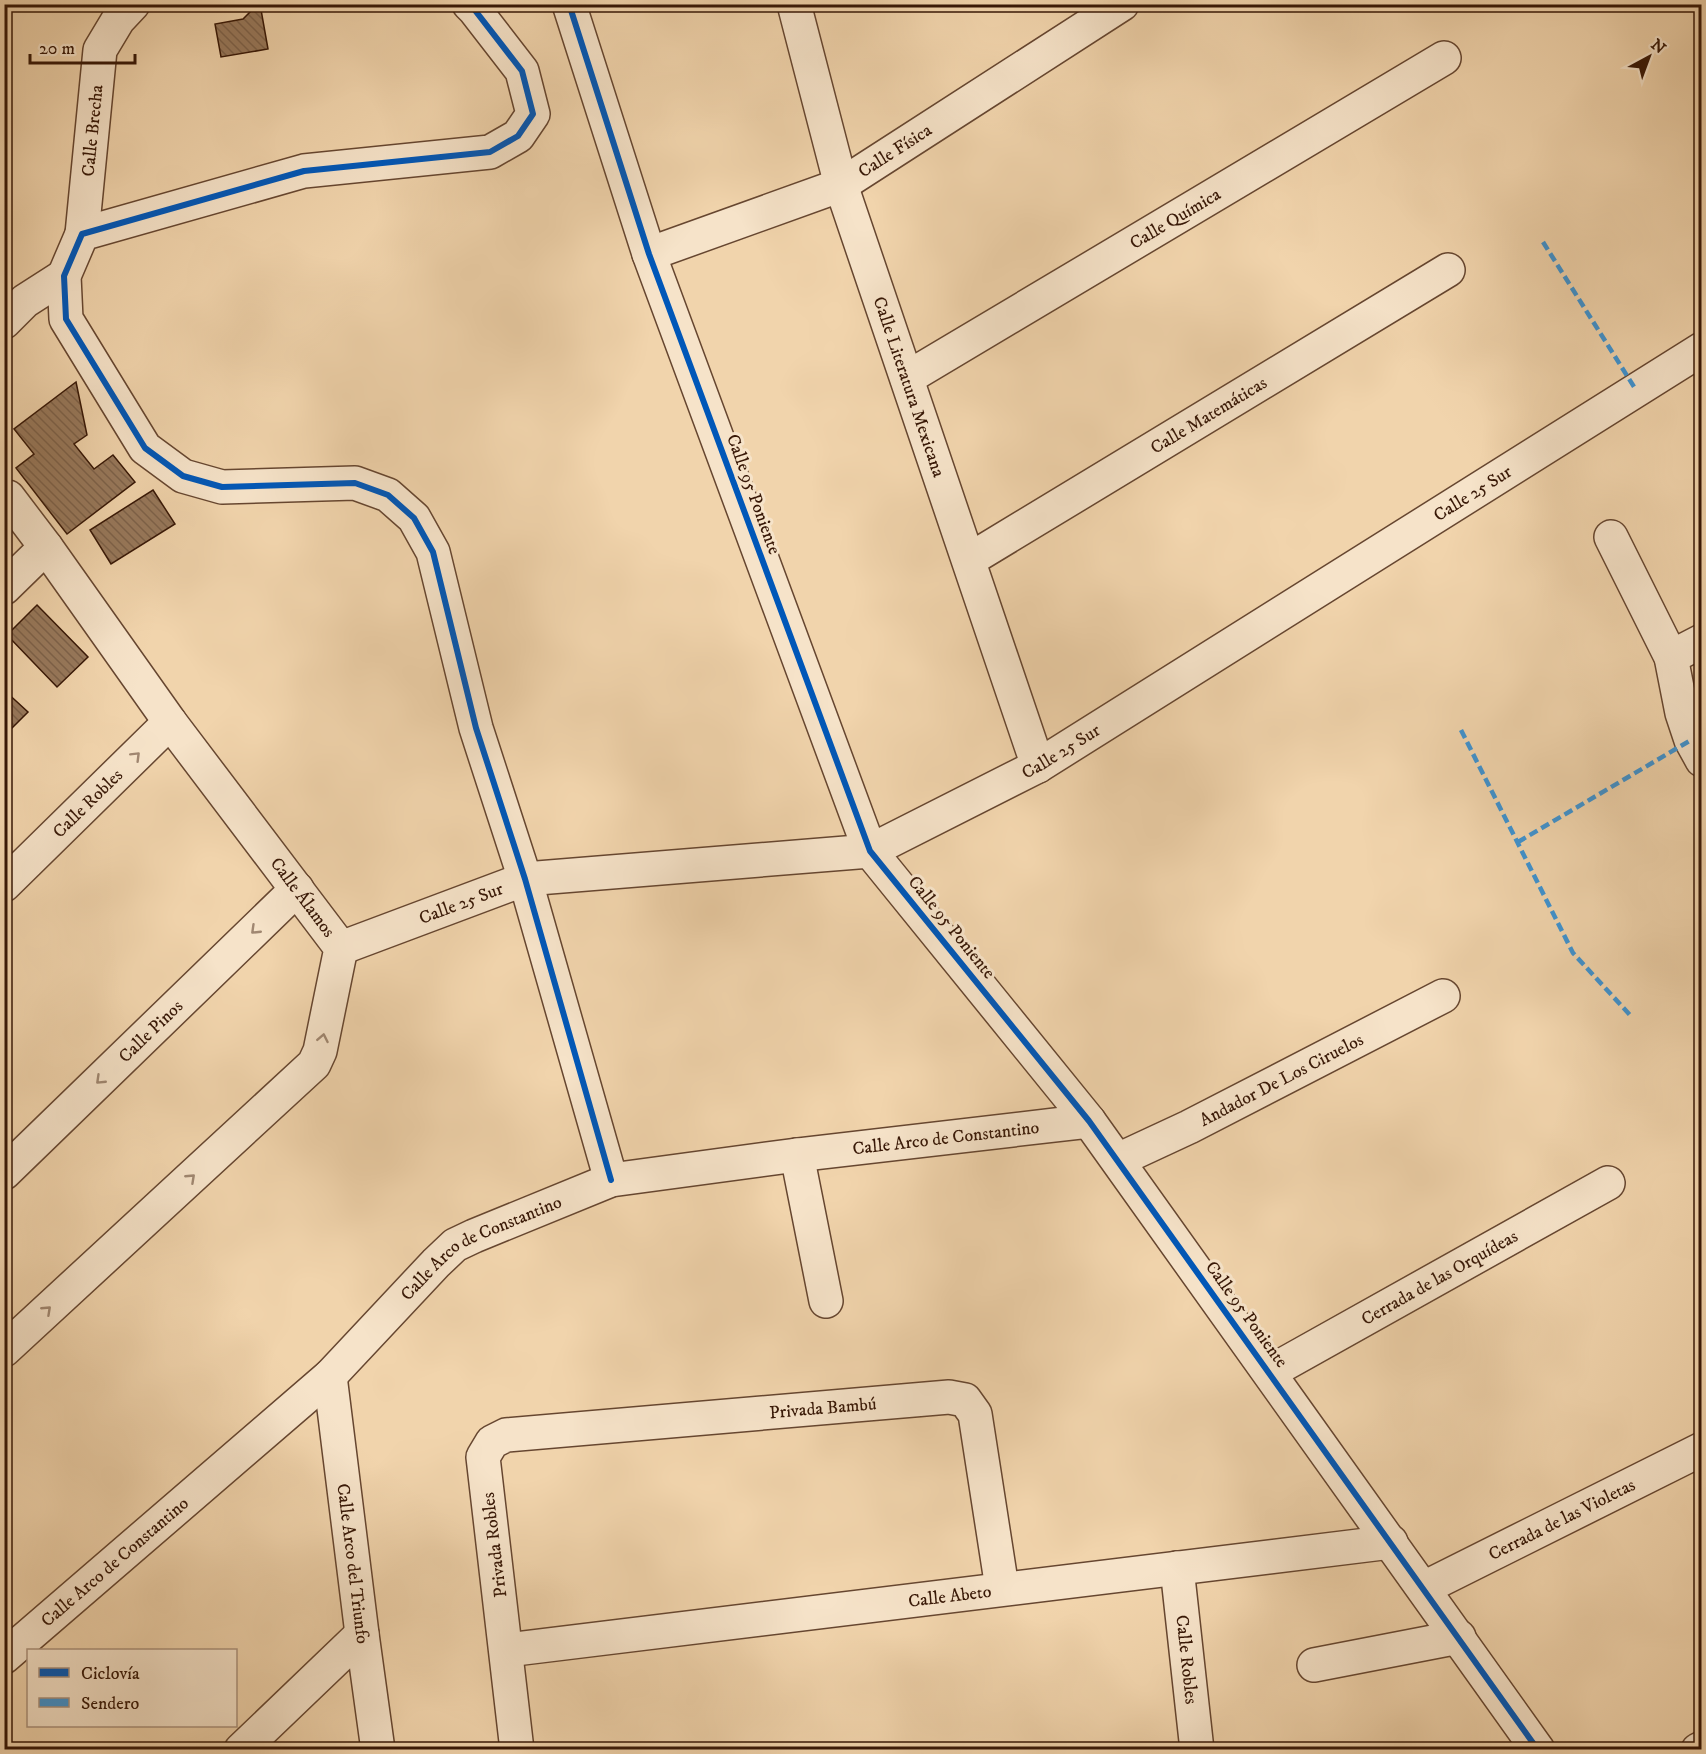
<svg xmlns="http://www.w3.org/2000/svg" width="1706" height="1754" font-family="'IM FELL DW Pica',serif">
	<defs>
		<pattern id="building-back-hatch" width="6" height="6" patternUnits="userSpaceOnUse" patternTransform="scale(1.5)"><rect width="6" height="6" fill="#98795c"/><path d="M-1 5l2 2M0 0l6 6M5-1l2 2" fill="none" stroke="#7d624a"/></pattern>
	</defs>
	<rect width="100%" height="100%" fill="#f1d4ac"/>
	<filter id="stains"><feTurbulence type="fractalNoise" baseFrequency=".00333" numOctaves="4"/><feColorMatrix values="0 0 0 0 .2 0 0 0 0 .09 0 0 0 0 .02 0 0 0 .5 -.17"/></filter>
	<radialGradient id="worn" r=".72"><stop offset=".6" stop-color="#630" stop-opacity="0"/><stop offset="1" stop-color="#630" stop-opacity=".3"/></radialGradient>
	<path fill="url(#building-back-hatch)" stroke="#371706" stroke-width="1.5" d="M258 4H260L268 49 221 57 215 24 243 19Z
		M76 382 87 435 74 444 94 469 113 455 135 482 67 534 16 468 34 454 14 429Z
		M153 490 175 524 111 564 90 530Z
		M37 605 88 657 57 687 7 635Z
		M4 690 28 712 4 736Z"/>
	<g fill="none" stroke-linecap="round" stroke-linejoin="round">
		<g stroke="#664630" stroke-width="36">
			<g id="minor">
				<path d="M469 4 474 9 522 71 533 114 518 136 490 152 304 171 82 234 64 276 66 319 145 448 183 476 222 487 355 483 388 495 414 518 433 552 476 728 525 879 611 1180"/>
				<path d="M569 4 649 254 870 851 1089 1121 1538 1750"/>
				<path id="s1" d="M794 4 841 185 1038 766"/>
				<path id="s2" d="M82 234 100 50 118 20 133 4"/>
				<path id="s3" d="M649 254 841 185 1122 4"/>
				<path d="M4 322 25 301 64 276"/>
				<path id="s4" d="M907 378 1444 58"/>
				<path d="M1611 537 1671 657 1682 713 1691 740 1702 760"/>
				<path id="s5" d="M969 560 1448 270"/>
				<path d="M4 588 46 547"/>
				<path d="M1671 657 1702 641"/>
				<path id="s6" d="M4 885 170 722"/>
				<path id="s7" d="M341 948 525 879 870 851 1038 766 1702 349"/>
				<path d="M797 1155 826 1301"/>
				<path id="s8" d="M1118 1160 1189 1127 1443 996"/>
				<path id="s9" d="M4 1173 297 889"/>
				<path d="M4 1350 314 1064 320 1051 341 948 170 722 46 547 8 497"/>
				<path id="s10" d="M1270 1372 1608 1183"/>
				<path id="s11" d="M330 1376 362 1634 378 1750"/>
				<path id="s12" d="M1177 1568 1197 1750"/>
				<path id="s13" d="M1424 1588 1702 1449"/>
				<path id="s14" d="M507 1650 1391 1542"/>
				<path id="s15" d="M4 1657 330 1376 436 1263 455 1245 474 1236 611 1180 797 1155 1089 1121"/>
				<path d="M1314 1665 1459 1637"/>
				<path d="M241 1750 362 1634"/>
				<path id="s16" d="M517 1750 483 1457 492 1442 506 1435 949 1397 965 1400 975 1414 1002 1588"/>
				<path d="M1698 1750 1702 1748"/>
			</g>
		</g>
		<use href="#minor" stroke="#f6e3c9" stroke-width="33"/>
		<path stroke="#3e93d1" stroke-width="4.5" stroke-dasharray="9 4.5" stroke-linecap="butt" d="M1543 242 1636 390
			M1461 730 1573 953 1630 1015
			M1518 842 1691 740"/>
		<g stroke="#f6e3c9" stroke-width="10">
			<path id="cycleway" d="M469 4 474 9 522 71 533 114 518 136 490 152 304 171 82 234 64 276 66 319 145 448 183 476 222 487 355 483 388 495 414 518 433 552 476 728 525 879 611 1180
				M569 4 649 254 870 851 1089 1121 1538 1750"/>
		</g>
		<use href="#cycleway" stroke="#0057b8" stroke-width="6"/>
	</g>
	<defs><path id="oneway-chevron" d="M-2-3.5L2.5 0L-2 3.5" fill="none" stroke-width="1.6" stroke-linecap="round" stroke-linejoin="round" transform="scale(1.5)"/></defs>
	<g stroke="#a08771">
		<use href="#oneway-chevron" transform="translate(136 756) rotate(-45)"/>
		<use href="#oneway-chevron" transform="translate(255 930) rotate(136)"/>
		<use href="#oneway-chevron" transform="translate(323 1038) rotate(-79)"/>
		<use href="#oneway-chevron" transform="translate(100 1080) rotate(136)"/>
		<use href="#oneway-chevron" transform="translate(191 1178) rotate(-43)"/>
		<use href="#oneway-chevron" transform="translate(47 1310) rotate(-43)"/>
	</g>
	<g text-anchor="middle" stroke-width="6" stroke-linejoin="round" paint-order="stroke">
		<g font-size="18" fill="#371706" stroke="#f6e3c9">
			<text dy="6" stroke="none"><textPath href="#s2" startOffset="104">Calle Brecha</textPath></text>
			<text dy="6" stroke="none"><textPath href="#s3" startOffset="268">Calle Física</textPath></text>
			<text dy="6" stroke="none"><textPath href="#s4" startOffset="312">Calle Química</textPath></text>
			<text dy="6" stroke="none"><textPath href="#s1" startOffset="400">Calle Literatura Mexicana</textPath></text>
			<text dy="6" stroke="none"><textPath href="#s5" startOffset="280">Calle Matemáticas</textPath></text>
			<text dy="6" stroke="none"><textPath href="#s7" startOffset="1244">Calle 25 Sur</textPath></text>
			<text transform="translate(754 494) rotate(70)" y="6">Calle 95 Poniente</text>
			<text dy="6" stroke="none"><textPath href="#s7" startOffset="758">Calle 25 Sur</textPath></text>
			<text dy="6" stroke="none"><textPath href="#s6" startOffset="117">Calle Robles</textPath></text>
			<text transform="translate(303 897) rotate(53)" y="6">Calle Álamos</text>
			<text dy="6" stroke="none"><textPath href="#s7" startOffset="128">Calle 25 Sur</textPath></text>
			<text transform="translate(952 927) rotate(51)" y="6">Calle 95 Poniente</text>
			<text dy="6" stroke="none"><textPath href="#s9" startOffset="204">Calle Pinos</textPath></text>
			<text dy="6" stroke="none"><textPath href="#s8" startOffset="182">Andador De Los Ciruelos</textPath></text>
			<text dy="6" stroke="none"><textPath href="#s15" startOffset="1118">Calle Arco de Constantino</textPath></text>
			<text dy="6" stroke="none"><textPath href="#s15" startOffset="632">Calle Arco de Constantino</textPath></text>
			<text dy="6" stroke="none"><textPath href="#s10" startOffset="194">Cerrada de las Orquídeas</textPath></text>
			<text transform="translate(1247 1314) rotate(54)" y="6">Calle 95 Poniente</text>
			<text dy="6" stroke="none"><textPath href="#s16" startOffset="646">Privada Bambú</textPath></text>
			<text dy="6" stroke="none"><textPath href="#s13" startOffset="154">Cerrada de las Violetas</textPath></text>
			<text transform="translate(494 1545) rotate(-97)" y="6">Privada Robles</text>
			<text dy="6" stroke="none"><textPath href="#s15" startOffset="146">Calle Arco de Constantino</textPath></text>
			<text dy="6" stroke="none"><textPath href="#s11" startOffset="189">Calle Arco del Triunfo</textPath></text>
			<text dy="6" stroke="none"><textPath href="#s14" startOffset="446">Calle Abeto</textPath></text>
			<text dy="6" stroke="none"><textPath href="#s12" startOffset="92">Calle Robles</textPath></text>
		</g>
	</g>
	<rect width="1706" height="1754" fill="none" stroke="#f1d4ac" stroke-width="24"/>
	<rect x="6" y="6" width="1694" height="1742" fill="none" stroke="#371706" stroke-width="3"/>
	<rect x="12" y="12" width="1682" height="1730" fill="none" stroke="#371706" stroke-width="1.5"/>
	<rect x="27" y="1649" width="210" height="78" fill="#f6e3c9" stroke="#aa917b" stroke-width="1.5"/>
	<rect x="39" y="1668" width="30" height="9" fill="#0057b8" stroke="#aa917b" stroke-width="1.5"/>
	<text x="81" y="1679" font-size="18" fill="#371706">Ciclovía</text>
	<rect x="39" y="1698" width="30" height="9" fill="#3e93d1" stroke="#aa917b" stroke-width="1.5"/>
	<text x="81" y="1709" font-size="18" fill="#371706">Sendero</text>
	<g transform="translate(1649 57) rotate(41)" stroke="#f6e3c9" stroke-width="4.5" paint-order="stroke">
	<path d="M0-4.5L10 22L0 15L-10 22Z" fill="#371706"/>
	<text y="-9" font-size="16" font-weight="bold" text-anchor="middle" fill="#371706">N</text>
	</g>
	<path d="M30 54v9h105v-9" fill="none" stroke="#371706" stroke-width="3"/>
	<text x="39" y="54" font-size="18" fill="#371706" stroke="#f6e3c9" stroke-width="4.5" paint-order="stroke">20 m</text>
	<rect width="100%" height="100%" filter="url(#stains)"/>
	<rect width="100%" height="100%" fill="url(#worn)"/>
</svg>
